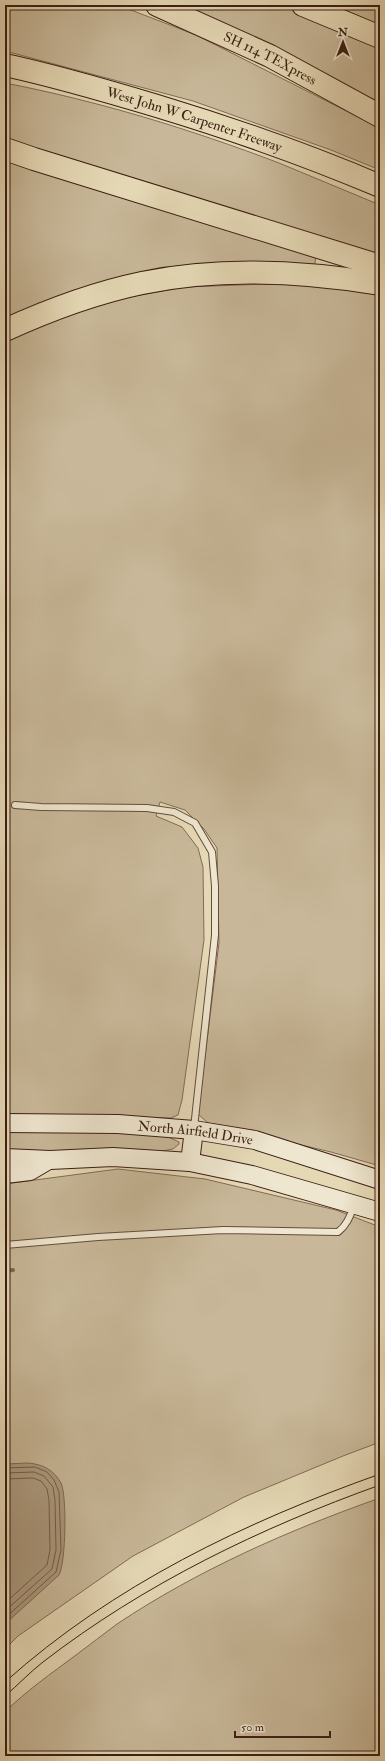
<svg xmlns="http://www.w3.org/2000/svg" width="385" height="1761" font-family="'IM FELL Double Pica',serif">
	<rect width="100%" height="100%" fill="#e5d8b5"/>
	<filter id="stains"><feTurbulence type="fractalNoise" baseFrequency=".005" numOctaves="4"/><feColorMatrix values="0 0 0 0 .2 0 0 0 0 .09 0 0 0 0 .02 0 0 0 .5 -.17"/></filter>
	<radialGradient id="worn" r=".72"><stop offset=".6" stop-color="#630" stop-opacity="0"/><stop offset="1" stop-color="#630" stop-opacity=".3"/></radialGradient>
	<path fill="#c8b899" stroke="#826b56" d="M5 5H118L196 35 380 128V170L331 150 193 101 5 51Z
		M175 5H288L312 14 380 45V108Z
		M329 5H380V26Z
		M5 83C98 101 190 129 279 163 313 177 346 191 380 205V260L74 163 5 137Z
		M5 158 316 256 314 270 162 274 39 303 5 323V288L10 285 5 271Z
		M295 283 380 294V1166L331 1152 208 1123 198 1114 219 943 217 848 204 829 185 810 160 802 156 816 182 827 198 848 203 867 204 940 182 1100 178 1115 171 1118 5 1114V341L91 304 185 287Z
		M5 1130 160 1133 179 1142V1144L173 1149 157 1152 5 1151Z
		M118 1169 205 1179 336 1210 380 1227V1442L343 1456 244 1497 133 1556 18 1636 5 1649V1184Z
		M380 1498V1756H5V1712C26 1691 52 1673 76 1655 90 1645 103 1634 117 1624 198 1570 289 1530 380 1498Z"/>
	<path fill="#ab997e" stroke="#7e6853" d="M28 1463C42 1464 54 1470 61 1483 67 1496 66 1562 59 1575L5 1624V1464Z"/>
	<g fill="none" stroke-linecap="round" stroke-linejoin="round">
		<path stroke="#735c48" stroke-width="1" d="M5 1468 35 1467 47 1472 54 1480 59 1492 61 1550 56 1572 5 1618
			M5 1473 34 1472 44 1476 53 1487 55 1500 56 1550 52 1569 5 1611
			M5 1479 33 1478 41 1481 47 1489 49 1500 50 1550 47 1565 5 1603"/>
		<path stroke="#7e6853" stroke-width="4" d="M5 1271 13 1270"/>
		<g stroke="#664c3b" stroke-width="8">
			<path id="service" d="M15 805 41 807 147 808 174 812 195 823 212 852 215 886V935L194 1128
				M5 1245 98 1237 223 1230 338 1232C347 1225 350 1216 354 1206"/>
		</g>
		<g stroke="#3b1e12" stroke-width="20">
			<g id="secondary">
				<path id="s1" d="M5 1123 118 1124 194 1130 255 1140 380 1180"/>
				<path d="M5 1158 50 1160 113 1157 190 1162 252 1175 380 1212"/>
				<path d="M190 1162 194 1130"/>
				<path d="M5 1174 30 1171 47 1161"/>
			</g>
		</g>
		<g stroke="#3b1e12" stroke-width="24">
			<g id="motorway">
				<path id="s2" d="M157 5 270 56 380 116"/>
				<path d="M303 5 380 37"/>
				<path id="s3" d="M5 65C56 76 107 91 157 106 233 129 307 155 380 186"/>
				<path d="M5 149 34 159 380 266"/>
				<path d="M5 330C49 310 94 293 142 283 220 267 302 271 380 284"/>
			</g>
		</g>
		<use href="#service" stroke="#eee6cf" stroke-width="6"/>
		<use href="#secondary" stroke="#eee6cf" stroke-width="18"/>
		<use href="#motorway" stroke="#e5d8b5" stroke-width="22"/>
		<path stroke="#3b1e12" stroke-width="1" d="M5 1682C113 1585 245 1522 380 1474
			M5 1696C18 1685 30 1672 43 1662 144 1584 260 1528 380 1485"/>
	</g>
	<g text-anchor="middle" stroke-width="3.5" stroke-linejoin="round" paint-order="stroke">
		<g font-size="14" fill="#3b1e12" stroke="#eee6cf">
			<text dy="5" stroke="none"><textPath href="#s2" startOffset="125">SH 114 TEXpress</textPath></text>
			<text dy="5" stroke="none"><textPath href="#s3" startOffset="197">West John W Carpenter Freeway</textPath></text>
			<text dy="5" stroke="none"><textPath href="#s1" startOffset="191">North Airfield Drive</textPath></text>
		</g>
	</g>
	<rect width="385" height="1761" fill="none" stroke="#e5d8b5" stroke-width="20"/>
	<rect x="6" y="6" width="373" height="1749" fill="none" stroke="#3b1e12" stroke-width="2"/>
	<rect x="10" y="10" width="365" height="1741" fill="none" stroke="#3b1e12"/>
	<g transform="translate(343 42)" stroke="#eee6cf" stroke-width="3" paint-order="stroke">
	<path d="M0-3L7 15L0 10L-7 15Z" fill="#3b1e12"/>
	<text y="-6" font-size="11" font-weight="bold" text-anchor="middle" fill="#3b1e12">N</text>
	</g>
	<path d="M235 1731v6h95v-6" fill="none" stroke="#3b1e12" stroke-width="2"/>
	<text x="241" y="1731" font-size="12" fill="#3b1e12" stroke="#eee6cf" stroke-width="3" paint-order="stroke">50 m</text>
	<rect width="100%" height="100%" filter="url(#stains)"/>
	<rect width="100%" height="100%" fill="url(#worn)"/>
</svg>
